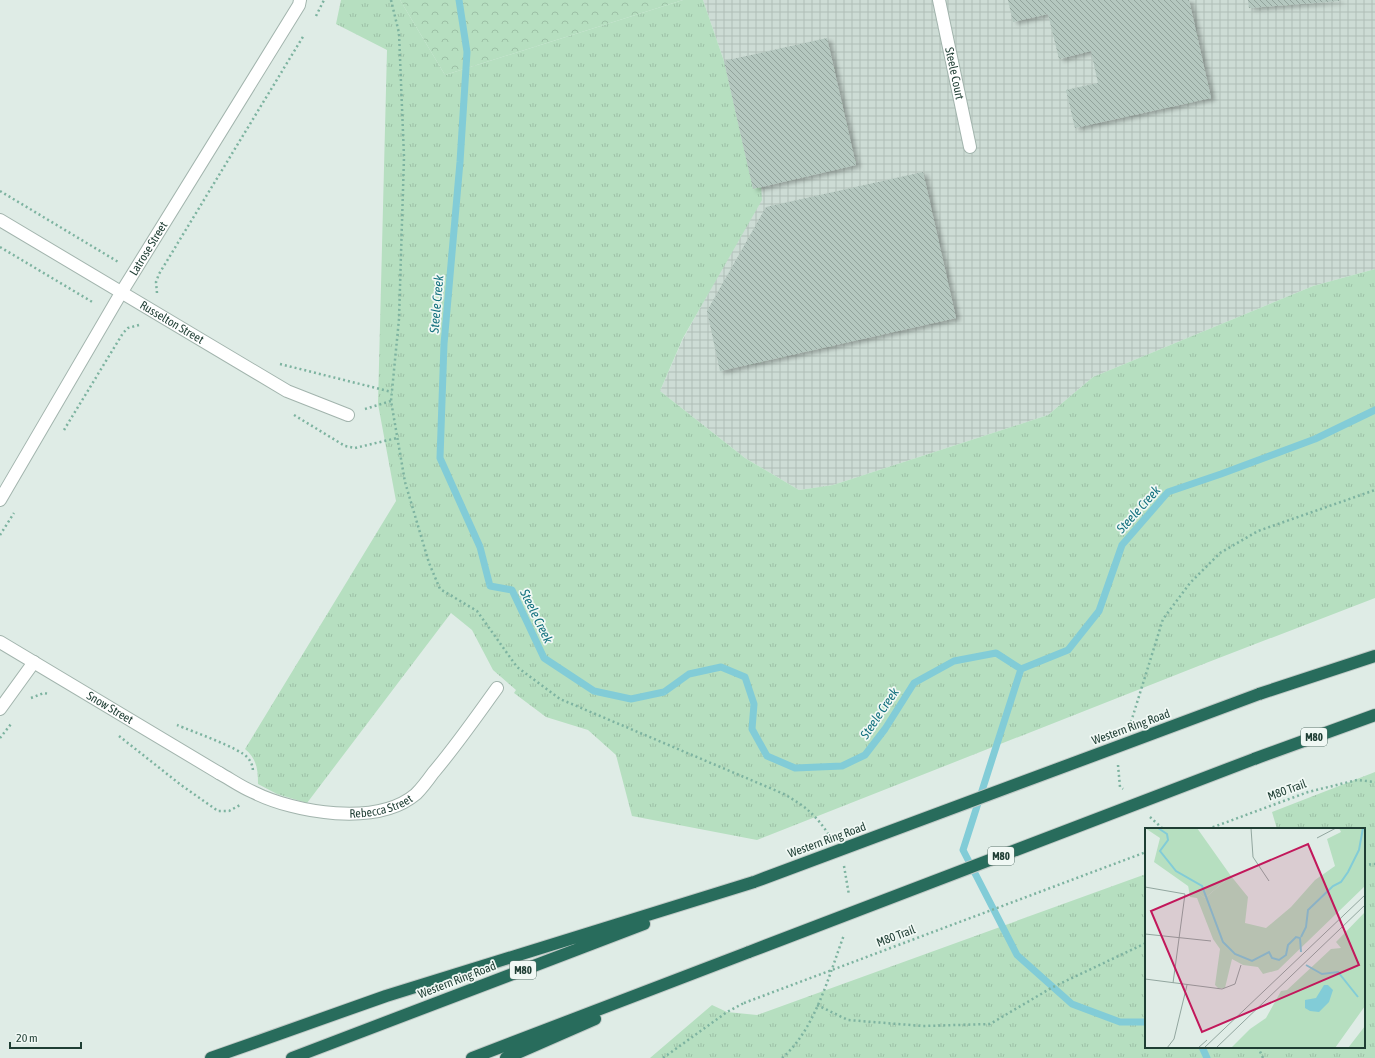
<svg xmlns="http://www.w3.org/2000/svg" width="1375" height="1058" font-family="'Asap Condensed',sans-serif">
	<defs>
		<pattern id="industrial-grid" width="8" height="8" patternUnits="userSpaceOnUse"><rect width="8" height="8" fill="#cddcd5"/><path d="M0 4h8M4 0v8" fill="none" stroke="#b0beb7"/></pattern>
		<pattern id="grass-tufts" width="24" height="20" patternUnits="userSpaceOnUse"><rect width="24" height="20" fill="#b6dfc0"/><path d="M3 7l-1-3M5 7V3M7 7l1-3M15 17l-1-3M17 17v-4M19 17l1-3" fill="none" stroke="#9cc0a6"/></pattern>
		<pattern id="forest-crowns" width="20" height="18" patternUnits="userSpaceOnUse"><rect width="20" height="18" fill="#b6dfc0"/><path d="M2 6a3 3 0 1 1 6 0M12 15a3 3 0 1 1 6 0" fill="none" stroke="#9cc0a6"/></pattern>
		<pattern id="building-back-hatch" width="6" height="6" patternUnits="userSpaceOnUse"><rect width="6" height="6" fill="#b4c7bf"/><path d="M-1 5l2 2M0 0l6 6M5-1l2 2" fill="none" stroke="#92a39c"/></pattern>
		<filter id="shadow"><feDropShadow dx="4.5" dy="2.5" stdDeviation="2" flood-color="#0004"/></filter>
	</defs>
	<rect width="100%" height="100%" fill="#dfece6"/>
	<path fill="url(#industrial-grid)" d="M703 0H1375V269L1313 286 1093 377 1048 415 833 485 799 490 745 458 660 391 683 339 716 279 753 189 724 61Z"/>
	<path fill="url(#grass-tufts)" d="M341 0H400L445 75 683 0H703L724 61 753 188 761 187 762 200 683 338 660 391 745 458 799 490 833 485 1048 415 1093 377 1313 286 1375 269V598L1206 663 757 840 632 816 616 755 588 730 546 717 514 693 516 690 493 670 472 630 451 613 307 803 277 794 258 784C258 770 257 759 245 749L396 501 378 404 387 50 336 24Z
		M1375 772V1058H650L712 1005 727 1012 757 1015 1146 874V1047H1364V829H1277L1272 812Z"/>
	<path fill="url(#forest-crowns)" d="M400 0H683L445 75Z"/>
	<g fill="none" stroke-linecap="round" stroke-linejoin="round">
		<path stroke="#82ccd7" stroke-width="7" d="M459 0 467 52 460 162 444 344 440 458 480 547 490 586 512 590 544 658 594 691 631 699 664 692 689 674 721 667 745 677 754 704 752 729 767 756 795 768 842 766 865 755 885 729 914 683 954 661 996 653 1021 669 963 850 1017 955 1072 1004 1120 1022H1146
			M1021 669 1068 650 1099 611 1122 545 1168 492 1221 474 1315 439 1375 410
			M1202 1047 1207 1058"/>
	</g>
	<path fill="url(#building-back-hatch)" filter="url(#shadow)" d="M1008 0H1189L1211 98 1075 128 1066 90 1098 83 1091 51 1059 59 1048 14 1013 22Z
		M1248 0H1340V1L1249 8Z
		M827 38 856 165 753 189 724 61Z
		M923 172 956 318 720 371 707 311 766 207Z"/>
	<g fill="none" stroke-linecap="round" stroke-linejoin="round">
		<g stroke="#a2b4ad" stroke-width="14">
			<g id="lane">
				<path id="s1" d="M219 773C230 779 241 787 253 792 295 813 377 827 416 794 422 788 428 780 433 773 456 746 476 717 497 688"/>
			</g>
		</g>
		<g stroke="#a2b4ad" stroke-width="14">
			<g id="street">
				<path id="s2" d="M939 0 970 147"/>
				<path id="s3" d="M0 220 287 391 348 415"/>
				<path id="s4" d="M0 500 121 293 299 5 300 0"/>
				<path id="s5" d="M0 642 219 773"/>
				<path d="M0 709 34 662"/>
			</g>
		</g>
		<g stroke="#c0c9c6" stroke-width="14">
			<path id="highway" d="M1259 694 1375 656
				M1254 759 1375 715
				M211 1058 386 996 754 882
				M292 1058 644 924
				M472 1058 749 952
				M506 1058 595 1019"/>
		</g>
		<path stroke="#7db3a0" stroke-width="2.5" stroke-dasharray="2 3" stroke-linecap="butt" d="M391 0 399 33 404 157 399 319 391 401 405 482 429 563 440 589 477 611 517 667 560 699 784 794C806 807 815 814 829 835
			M316 16 324 0
			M0 191 120 263
			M0 247 94 303
			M157 293 156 282 159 274 304 35
			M280 364 392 392
			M365 409 391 401
			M294 415 345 446 355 448 397 438
			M64 430 123 333 128 328 139 325
			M0 535 14 513
			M31 698 44 693 49 694
			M1131 722 1163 619 1190 583 1220 553 1258 531 1375 490
			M177 725C191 731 240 748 248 758 252 763 253 767 253 773
			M119 736 181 785 218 811H229L240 805
			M0 738 11 724
			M1118 765 1120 787 1123 789
			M1150 817 1163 829
			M1208 829 1308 792 1357 780 1375 782
			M1364 865 1375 864
			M844 866 849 895
			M817 1005 848 1020 923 1026 990 1024 1053 987 1146 943
			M1258 1047 1263 1058
			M663 1058 727 1012 744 1003
			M782 1058C815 1030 829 975 844 935"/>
		<use href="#lane" stroke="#fff" stroke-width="12"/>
		<use href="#street" stroke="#fff" stroke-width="12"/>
		<use href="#highway" stroke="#286c5c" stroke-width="12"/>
		<g stroke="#c0c9c6" stroke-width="14" stroke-linecap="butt">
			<path id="highway-bridge" d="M754 882 1259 694
				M749 952 1254 759"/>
		</g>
		<path stroke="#7db3a0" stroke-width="2.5" stroke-dasharray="2 3" stroke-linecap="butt" d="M744 1003 1146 852"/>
		<use href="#highway-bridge" stroke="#286c5c" stroke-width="12"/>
	</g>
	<g text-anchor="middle" stroke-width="3.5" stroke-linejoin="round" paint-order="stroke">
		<g fill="#f0f8f4" stroke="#5e766e" stroke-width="1">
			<rect x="1301" y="728" width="26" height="18" rx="3"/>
			<rect x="988" y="847" width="26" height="18" rx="3"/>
			<rect x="510" y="961" width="26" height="18" rx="3"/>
		</g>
		<g font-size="11" font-weight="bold" fill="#1f3e34">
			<text x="1314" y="741">M80</text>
			<text x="1001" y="860">M80</text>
			<text x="523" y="974">M80</text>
		</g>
		<g font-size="12" fill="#1f3e34" stroke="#f0f8f4">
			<text dy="4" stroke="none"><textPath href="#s2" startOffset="75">Steele Court</textPath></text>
			<text dy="4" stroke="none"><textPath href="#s4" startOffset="292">Latrose Street</textPath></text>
			<text dy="4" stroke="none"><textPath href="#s3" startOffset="200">Russelton Street</textPath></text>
			<text dy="4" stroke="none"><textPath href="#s5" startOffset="128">Snow Street</textPath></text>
			<text transform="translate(1131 727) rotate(-20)" y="4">Western Ring Road</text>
			<text transform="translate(1287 790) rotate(-20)" y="4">M80 Trail</text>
			<text dy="4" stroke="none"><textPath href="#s1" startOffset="171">Rebecca Street</textPath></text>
			<text transform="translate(827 840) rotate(-20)" y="4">Western Ring Road</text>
			<text transform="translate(896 936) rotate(-21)" y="4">M80 Trail</text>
			<text transform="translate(457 980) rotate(-21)" y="4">Western Ring Road</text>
		</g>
		<g font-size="13" font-style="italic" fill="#14717f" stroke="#f0f8f4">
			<text transform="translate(436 304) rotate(-85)" y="5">Steele Creek</text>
			<text transform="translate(1138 509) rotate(-48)" y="5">Steele Creek</text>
			<text transform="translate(537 616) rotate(64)" y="5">Steele Creek</text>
			<text transform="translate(879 713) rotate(-56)" y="5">Steele Creek</text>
		</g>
	</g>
	<g transform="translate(1145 828)">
		<rect width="220" height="220" fill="#dfece6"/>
		<path d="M194 0H220V58L133 142 118 146 113 139 98 137 87 131 80 160H73L70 157 75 121 68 111 52 70 45 69 43 57 60 70 86 48 103 69 100 95 121 100 146 79 170 52 190 38 182 11 196 4ZM220 84V178L190 220H86L105 201 121 190 136 163 142 162 186 121 196 120 191 114Z" fill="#b6dfc0"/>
		<path d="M0 0H52L86 48 60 70 9 34 15 10ZM220 198V220H203Z" fill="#b6dfc0"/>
		<path d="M179 157H183L188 162 184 174 174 184 165 183 160 180V172L171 170Z" fill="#82ccd7"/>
		<path fill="none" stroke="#82ccd7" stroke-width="2" d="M13 0 22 6 23 12 15 23 31 43 57 58 78 114 90 126 107 133 124 124 127 130 134 132 141 127 143 117 151 109 155 110 156 124M156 109 161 99 163 82 188 58 196 54 203 44 214 22 218 0M161 137 177 146 193 144 213 169"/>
		<path fill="none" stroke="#92a69f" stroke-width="1" d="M106 0 108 29 124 53M172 10 191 0M0 59 40 66 28 155M0 106 66 113M0 151 77 161 90 156 96 137M22 220 29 211 42 157M53 220 62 212M59 220 220 67M71 220 220 77"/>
		<path fill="#c2185b" fill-opacity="0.15" stroke="#c2185b" stroke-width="2" d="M163 16 214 137 57 204 6 83Z"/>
		<rect width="220" height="220" fill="none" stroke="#1f3e34" stroke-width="2"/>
	</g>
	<path d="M10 1042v6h71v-6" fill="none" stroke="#1f3e34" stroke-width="2"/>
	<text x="16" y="1042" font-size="12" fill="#1f3e34" stroke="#f0f8f4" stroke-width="3" paint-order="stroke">20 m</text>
</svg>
